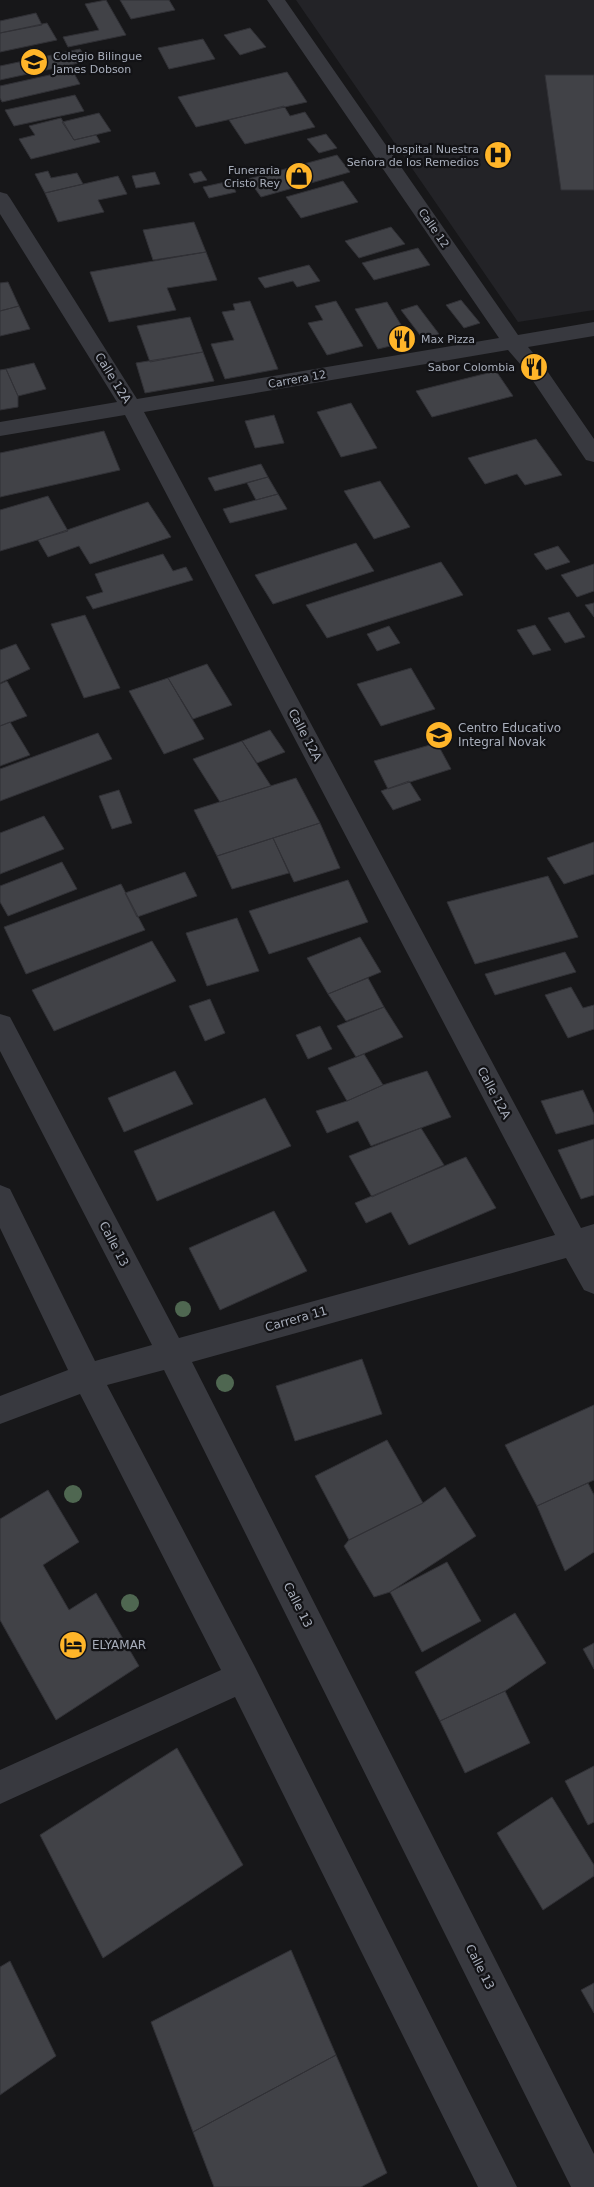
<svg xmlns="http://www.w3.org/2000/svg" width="594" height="2187" font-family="'DejaVu Sans',sans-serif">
	<rect width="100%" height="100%" fill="#171719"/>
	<path fill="#232327" d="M296 0H594V310L518 322Z"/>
	<path fill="#414247" stroke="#313136" d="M106 0 126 35 68 47 63 37 99 30 85 4Z
		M120 0H169L175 10 131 19Z
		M36 13 42 25 0 33V21Z
		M47 23 57 40 0 52V33Z
		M250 28 266 47 240 55 224 35Z
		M203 39 215 59 169 69 158 48Z
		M80 49 88 61 0 80V66Z
		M72 70 80 84 2 102 0 98V86Z
		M287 72 307 102 196 127 178 97Z
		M545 75H594V190H561Z
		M75 95 84 111 14 126 5 110Z
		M284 106 290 116 305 112 315 127 245 144 229 120Z
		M99 113 111 131 74 140 62 122Z
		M61 118 74 140 96 135 100 142 31 159 19 139 35 135 29 126Z
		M326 134 337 148 319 153 307 139Z
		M337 155 350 172 261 197 248 179Z
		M48 171 51 178 77 173 83 184 45 193 35 174Z
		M201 171 207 180 194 183 189 174Z
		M155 172 160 184 136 188 132 176Z
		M118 176 127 194 98 200 104 212 58 222 45 193Z
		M230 181 236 192 209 198 203 187Z
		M343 181 358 202 301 218 286 197Z
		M194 222 206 252 153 260 143 230Z
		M391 227 405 244 359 258 345 241Z
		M418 248 430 265 374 280 362 263Z
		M206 252 217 280 167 288 176 310 109 322 90 272Z
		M309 265 320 281 297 287 293 281 265 288 258 278Z
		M8 282 19 306 0 311V283Z
		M461 300 480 323 464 328 446 305Z
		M250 301 278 369 225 379 211 344 234 340 222 312 235 310 233 304Z
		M336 301 363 346 327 355 308 323 323 320 315 306Z
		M387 302 411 341 378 349 355 309Z
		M417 305 439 334 423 339 401 310Z
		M19 306 30 329 0 336V311Z
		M190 317 203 352 150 362 137 326Z
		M203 352 214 381 145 393 136 363Z
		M34 363 46 389 18 396 6 369Z
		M6 369 18 396V407L0 410V370Z
		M496 371 513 396 432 417 416 391Z
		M351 403 377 448 341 457 317 412Z
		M274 415 284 443 255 448 245 421Z
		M104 431 120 470 0 497V453Z
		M536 439 562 475 525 485 517 474 485 484 468 458Z
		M261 464 268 477 215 491 208 478Z
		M268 477 278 494 256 500 247 483Z
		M380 481 410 527 374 539 344 491Z
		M278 494 287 509 230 523 223 509Z
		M48 496 68 531 0 551V510Z
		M148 502 171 537 90 564 79 546 48 557 38 540Z
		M356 543 374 571 273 604 255 575Z
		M558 546 570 562 546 570 534 554Z
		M163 554 173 571 186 567 193 580 93 609 86 597 103 592 95 574Z
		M441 562 463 595 327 638 306 605Z
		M594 564V591L577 597 561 575Z
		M594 603V617L585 605Z
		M569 612 585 637 565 643 548 618Z
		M85 615 120 688 84 698 51 624Z
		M535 625 551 650 533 655 517 630Z
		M389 626 400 643 377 651 367 634Z
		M16 644 30 669 0 683V650Z
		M207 664 232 705 193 719 168 678Z
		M411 668 435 709 381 726 357 684Z
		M168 678 204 739 164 754 129 691Z
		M7 681 27 716 0 726V684Z
		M10 722 30 755 0 766V726Z
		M270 730 285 752 257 763 242 741Z
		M98 733 112 759 0 801V769Z
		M242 741 271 786 220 802 193 759Z
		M437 743 451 769 388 789 374 761Z
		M296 778 320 823 217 856 194 810Z
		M409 781 421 800 393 810 381 791Z
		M119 790 132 823 112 829 99 796Z
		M44 816 64 849 0 874V833Z
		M320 823 340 868 294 882 273 838Z
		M273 838 289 873 232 889 217 856Z
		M594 842V874L564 884 547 858Z
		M62 862 77 889 8 916 0 902V886Z
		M185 872 197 896 137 917 125 893Z
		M548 876 578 937 475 964 447 902Z
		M348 880 368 922 269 954 249 911Z
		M121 884 145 930 26 974 4 927Z
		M237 918 259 971 207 986 186 933Z
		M360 937 381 972 328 994 307 958Z
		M152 941 176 981 54 1031 32 990Z
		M565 952 576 972 495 995 485 974Z
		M368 978 384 1007 346 1021 328 994Z
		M571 987 583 1008 594 1005V1029L568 1038 545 995Z
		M210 999 225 1033 205 1041 189 1006Z
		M384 1007 403 1037 356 1057 337 1026Z
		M320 1026 332 1049 308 1059 296 1035Z
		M364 1054 383 1085 347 1101 328 1068Z
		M175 1071 193 1104 124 1132 108 1098Z
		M427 1071 451 1117 371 1146 358 1121 327 1133 316 1111 347 1101 383 1085Z
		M583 1090 594 1114V1124L556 1134 541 1101Z
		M265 1098 291 1146 157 1201 134 1151Z
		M421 1128 444 1165 372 1197 349 1156Z
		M594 1139V1195L581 1199 558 1150Z
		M466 1157 496 1208 409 1245 391 1212 366 1223 355 1203Z
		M274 1211 307 1271 220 1310 189 1248Z
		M362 1359 382 1414 295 1441 276 1386Z
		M594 1405V1480L537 1506 505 1445Z
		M387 1440 423 1503 349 1540 315 1476Z
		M588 1483 594 1495V1552L565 1571 537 1506Z
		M445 1487 476 1536 390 1592 374 1597 344 1546 349 1540 423 1503Z
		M48 1490 79 1542 43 1565 69 1610 96 1593 139 1666 56 1720 0 1620V1519Z
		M447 1562 481 1621 422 1652 390 1592Z
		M515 1613 546 1663 505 1691 440 1721 415 1672Z
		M594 1643V1669L583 1649Z
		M505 1691 530 1743 465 1773 440 1721Z
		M177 1748 243 1865 103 1958 40 1835Z
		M594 1766V1822L588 1825 565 1781Z
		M552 1797 594 1865V1876L543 1910 497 1833Z
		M291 1950 336 2055 193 2132 151 2022Z
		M10 1961 56 2056 0 2095V1967Z
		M594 1983V2013L581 1990Z
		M336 2055 387 2173 361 2187H214L193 2132Z"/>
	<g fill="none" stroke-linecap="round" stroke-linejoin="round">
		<path fill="#38393f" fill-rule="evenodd" d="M267 0H285L518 335 594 322V336L528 347 541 362 594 439V462L586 460 527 372 508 350 144 412 581 1228 594 1224V1294L584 1290 566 1258 192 1362 594 2154V2187H571L164 1370 107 1385 254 1665 517 2187H478L235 1697 0 1804V1770L221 1670 80 1394 0 1424V1396L68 1370 0 1228V1185L10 1189 95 1361 152 1345 0 1051V1014L10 1017 179 1338 555 1235 125 415 0 436V422L117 402 0 214V192L7 194 10 198 137 399 499 338Z"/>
	</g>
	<g fill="#4f6751">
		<circle cx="183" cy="1309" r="8"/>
		<circle cx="225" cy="1383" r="9"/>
		<circle cx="73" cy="1494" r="9"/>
		<circle cx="130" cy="1603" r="9"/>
	</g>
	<defs>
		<g id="school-disc" transform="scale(1.4375)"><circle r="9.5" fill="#ffb529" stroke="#121215"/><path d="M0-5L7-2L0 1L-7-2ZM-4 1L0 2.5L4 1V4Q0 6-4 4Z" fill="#111"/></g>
		<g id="hospital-disc" transform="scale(1.4375)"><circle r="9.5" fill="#ffb529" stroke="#121215"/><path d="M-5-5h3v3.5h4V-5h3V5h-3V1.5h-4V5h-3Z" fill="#111"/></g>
		<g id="shop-disc" transform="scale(1.4375)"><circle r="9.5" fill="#ffb529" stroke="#121215"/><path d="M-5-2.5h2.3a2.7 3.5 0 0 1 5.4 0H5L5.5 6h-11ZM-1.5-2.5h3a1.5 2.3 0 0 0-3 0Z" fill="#111"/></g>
		<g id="restaurant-disc" transform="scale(1.4375)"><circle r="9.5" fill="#ffb529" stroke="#121215"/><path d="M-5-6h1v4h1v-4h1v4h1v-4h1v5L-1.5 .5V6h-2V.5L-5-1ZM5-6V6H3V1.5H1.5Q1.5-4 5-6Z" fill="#111"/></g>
		<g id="hotel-disc" transform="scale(1.4375)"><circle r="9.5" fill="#ffb529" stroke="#121215"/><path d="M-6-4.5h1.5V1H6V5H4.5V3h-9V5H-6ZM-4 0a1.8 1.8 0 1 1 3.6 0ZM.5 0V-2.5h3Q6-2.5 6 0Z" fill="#111"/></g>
	</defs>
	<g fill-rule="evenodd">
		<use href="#school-disc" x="34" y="62"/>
		<use href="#hospital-disc" x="498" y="155"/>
		<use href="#shop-disc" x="299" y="176"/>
		<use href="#restaurant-disc" x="402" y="339"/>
		<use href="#restaurant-disc" x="534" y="367"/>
		<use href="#school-disc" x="439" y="735"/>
		<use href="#hotel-disc" x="73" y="1645"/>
	</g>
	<g text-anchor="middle" stroke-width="4.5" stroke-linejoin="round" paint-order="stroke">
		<g font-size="11" fill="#a8aebb" stroke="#121215" text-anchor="end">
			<text x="53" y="60" text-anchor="start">Colegio Bilingue<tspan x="53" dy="13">James Dobson</tspan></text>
			<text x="479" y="153">Hospital Nuestra<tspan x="479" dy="13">Señora de los Remedios</tspan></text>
			<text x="280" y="174">Funeraria<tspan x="280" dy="13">Cristo Rey</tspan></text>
			<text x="421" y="343" text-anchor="start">Max Pizza</text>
			<text x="515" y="371">Sabor Colombia</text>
		</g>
		<g font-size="11" fill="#a8aebb" stroke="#121215">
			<text transform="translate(434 228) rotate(55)" y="4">Calle 12</text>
			<text transform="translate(297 379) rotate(-10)" y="4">Carrera 12</text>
		</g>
		<g font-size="12" fill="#a8aebb" stroke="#121215">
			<text transform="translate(113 378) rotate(58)" y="4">Calle 12A</text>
			<text transform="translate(305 735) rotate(62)" y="4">Calle 12A</text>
			<text transform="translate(494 1093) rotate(62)" y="4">Calle 12A</text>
			<text transform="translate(114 1244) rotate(62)" y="4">Calle 13</text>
			<text transform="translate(296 1319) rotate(-16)" y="4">Carrera 11</text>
			<text transform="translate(298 1605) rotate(63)" y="4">Calle 13</text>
			<text transform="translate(480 1967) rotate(63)" y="4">Calle 13</text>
		</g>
		<g font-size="12" fill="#a8aebb" stroke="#121215" text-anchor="start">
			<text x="458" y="732">Centro Educativo<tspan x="458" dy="14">Integral Novak</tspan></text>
			<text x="92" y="1649">ELYAMAR</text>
		</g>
	</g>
</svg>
